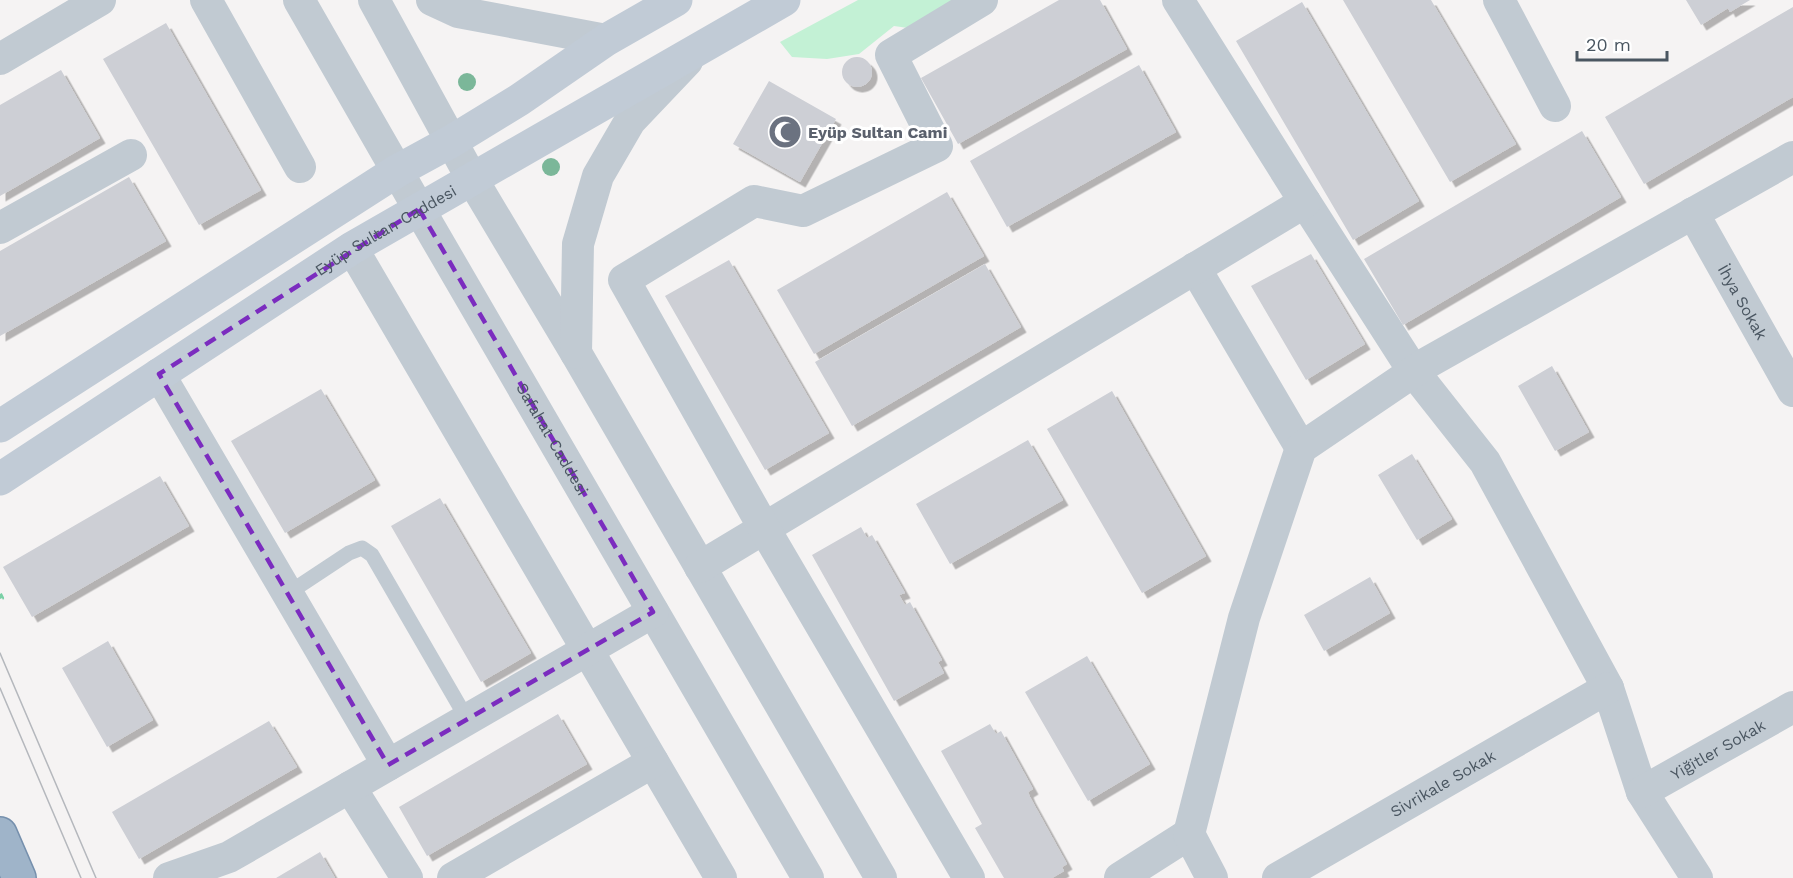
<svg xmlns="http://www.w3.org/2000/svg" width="1793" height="878" font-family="'Work Sans',sans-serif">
	<defs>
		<filter id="shadow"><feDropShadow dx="5.5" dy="5.5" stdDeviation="0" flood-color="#0004"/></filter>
	</defs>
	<rect width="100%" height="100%" fill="#f5f3f3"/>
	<path fill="#c3f1d5" d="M858 0H957L908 28 894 26 859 54 827 59 792 57 780 42Z"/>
	<path fill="#cdcfd5" filter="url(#shadow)" d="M1059 0H1100L1127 49 958 144 921 78Z
		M1343 0H1431L1516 144 1450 182Z
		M1686 0H1750L1730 12 1728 8 1701 25Z
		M1302 2 1419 201 1353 240 1236 41Z
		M1793 7V97L1644 184 1605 117Z
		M166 23 261 190 199 225 103 59Z
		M842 72a15 15 0 1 1 30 0a15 15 0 1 1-30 0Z
		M1139 65 1176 132 1007 227 970 161Z
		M61 70 100 138 0 196V105Z
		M769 81 836 119 800 182 733 144Z
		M1582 131 1621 197 1403 325 1364 259Z
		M129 177 166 241 0 336V251Z
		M947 192 984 256 814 354 777 290Z
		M1311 254 1365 344 1306 380 1251 286Z
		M729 260 829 433 765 470 665 296Z
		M985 264 1021 327 852 426 815 362Z
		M1552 366 1589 432 1555 451 1518 386Z
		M321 389 375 480 285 533 231 441Z
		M1112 391 1206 556 1142 593 1047 429Z
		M1028 440 1063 500 950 564 916 504Z
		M1412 454 1452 519 1417 540 1378 475Z
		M160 476 189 526 32 617 3 567Z
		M440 498 531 653 481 682 391 526Z
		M861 527 867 538 872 535 905 593 899 595 905 605 910 602 942 660 938 662 944 673 894 701 812 555Z
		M1370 577 1390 613 1324 651 1304 615Z
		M108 641 153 720 107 747 62 668Z
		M1087 656 1150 764 1088 801 1025 692Z
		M558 714 587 764 427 856 399 807Z
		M269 721 297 767 139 859 112 812Z
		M990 724 996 734 1001 731 1033 789 1028 792 1030 797 1067 864 1062 867 1064 871 1052 878H1004L975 828 982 824 941 751Z
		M320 852 335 878H276Z"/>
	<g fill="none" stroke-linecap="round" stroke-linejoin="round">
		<g stroke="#7690ad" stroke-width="36">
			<path id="trunk" d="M0 834 19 878"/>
		</g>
		<path stroke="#7ad0a6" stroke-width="4" stroke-dasharray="4.5 3" stroke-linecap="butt" d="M0 594 2 598 0 599"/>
		<path stroke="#c1cad2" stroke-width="15" d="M287 594 349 553 362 548 372 555 467 719"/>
		<g stroke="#c1cad2" stroke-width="32">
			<path d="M206 0 300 167"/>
			<path id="s1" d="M299 0 419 209 808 878"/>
			<path d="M374 0 472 179 576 353 881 878"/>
			<path d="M432 0 458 12 606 40"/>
			<path d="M1499 0 1555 106"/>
			<path d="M0 59 100 0"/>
			<path d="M1305 202 1414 372 1485 462 1608 688 1642 792 1697 878"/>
			<path id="s2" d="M1693 213 1793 391"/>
			<path d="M0 228 131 155"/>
			<path d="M352 248 721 878"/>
			<path d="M1195 268 1301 448"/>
			<path d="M576 353 578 244 598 176 630 121 687 61"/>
			<path d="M159 374 388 765"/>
			<path d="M700 567 1305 202 1178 0"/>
			<path d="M350 787 407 878"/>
			<path id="s3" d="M1642 792 1793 707"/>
			<path d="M169 878 229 857 653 612"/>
			<path d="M453 878 653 762"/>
			<path d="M969 878 764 528 624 280 754 201 803 211 937 146 891 55 982 0"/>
			<path d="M1120 878 1189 834"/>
			<path d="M1212 878 1189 834 1244 618 1301 448 1425 364 1793 157"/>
			<path id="s4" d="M1278 878 1608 688"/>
		</g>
		<g stroke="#c1cbd6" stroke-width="33">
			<path d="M0 426 397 171 452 141 519 100 606 40 676 0"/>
			<path id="s5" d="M0 479 352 248 784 0"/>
		</g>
		<use href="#trunk" stroke="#9fb4c9" stroke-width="33"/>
		<path stroke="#b5b8bd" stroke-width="1.5" d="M0 653 96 878
			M0 688 81 878"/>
	</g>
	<g fill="#7bb799">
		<circle cx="467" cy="82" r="9"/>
		<circle cx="551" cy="167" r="9"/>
	</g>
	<path fill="none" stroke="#7b2cbf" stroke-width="4.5" stroke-dasharray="12 8" stroke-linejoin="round" d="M419 209 653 612 388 765 159 374Z"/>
	<defs>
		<g id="mosque-disc" transform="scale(1.725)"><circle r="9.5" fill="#6b7280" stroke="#fff"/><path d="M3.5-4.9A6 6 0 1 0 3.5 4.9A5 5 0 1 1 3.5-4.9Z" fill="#fff"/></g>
	</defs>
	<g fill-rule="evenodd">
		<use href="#mosque-disc" x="785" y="132"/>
	</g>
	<g text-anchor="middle" stroke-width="6" stroke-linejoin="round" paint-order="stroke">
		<g font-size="16" font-weight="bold" fill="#5b616d" stroke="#fff" text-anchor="start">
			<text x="808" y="138">Eyüp Sultan Cami</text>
		</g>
		<g font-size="16" fill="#4a5661" stroke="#fff">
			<text dy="6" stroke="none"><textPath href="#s5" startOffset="459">Eyüp Sultan Caddesi</textPath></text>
			<text dy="6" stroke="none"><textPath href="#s2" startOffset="102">İhya Sokak</textPath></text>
			<text dy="6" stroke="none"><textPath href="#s1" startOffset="507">Safahat Caddesi</textPath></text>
			<text dy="6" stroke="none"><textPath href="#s3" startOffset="87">Yiğitler Sokak</textPath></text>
			<text dy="6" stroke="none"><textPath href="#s4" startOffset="190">Sivrikale Sokak</textPath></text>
		</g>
	</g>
	<path d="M1577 51v9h90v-9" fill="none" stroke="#4a5661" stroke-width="3"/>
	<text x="1586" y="51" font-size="18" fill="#4a5661" stroke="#ffffff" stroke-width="4.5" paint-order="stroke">20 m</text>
</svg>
